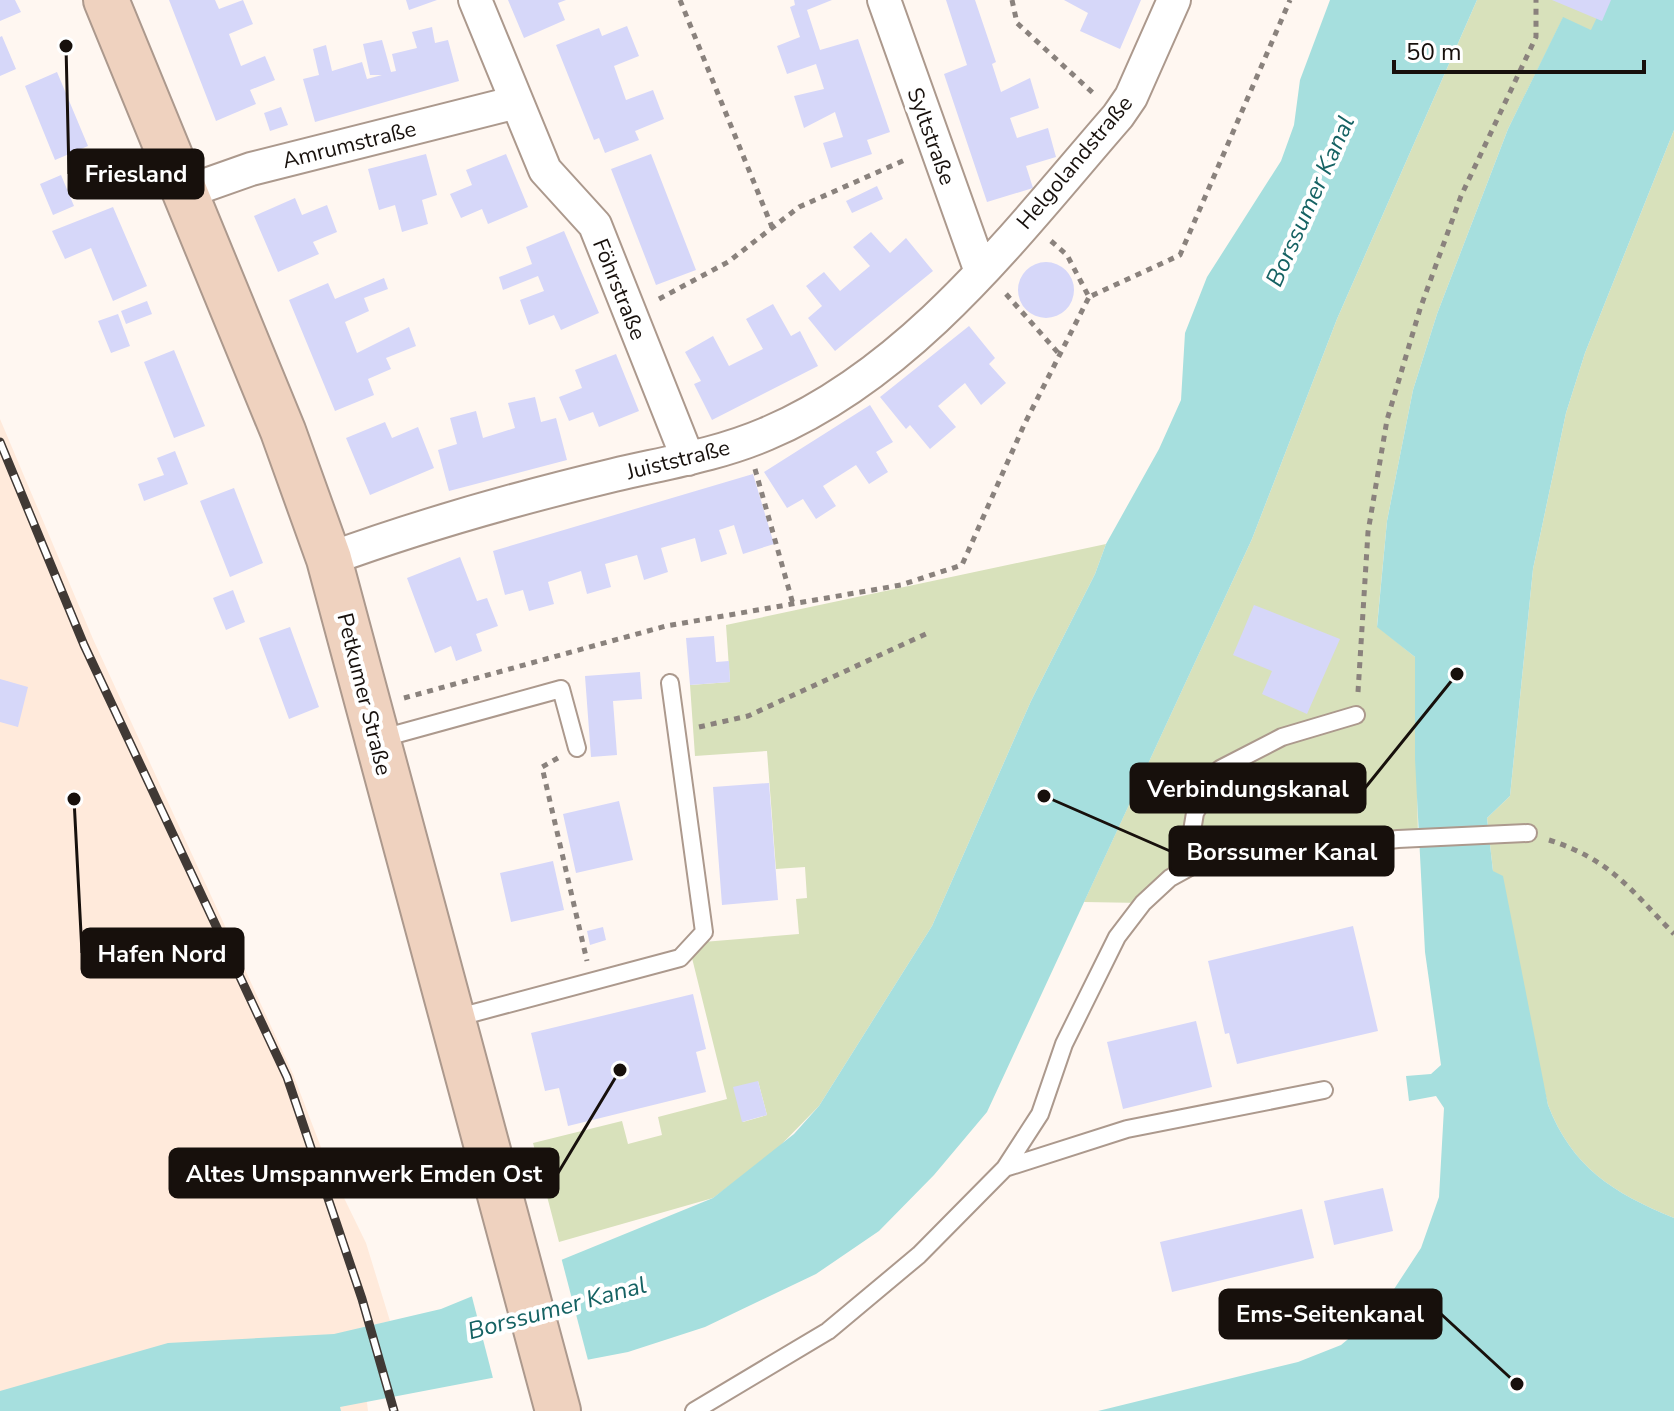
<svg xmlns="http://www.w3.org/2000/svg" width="1674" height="1411" font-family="'Nunito Sans',sans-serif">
	<rect width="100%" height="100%" fill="#fff7f1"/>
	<path fill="#ffeadb" d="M0 419 93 639 293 1074 327 1163 366 1243 390 1321 358 1329 368 1411H0Z"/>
	<path fill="#d8e1bb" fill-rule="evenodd" d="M1477 0H1605L1592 31 1563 18 1508 129 1437 314 1413 390 1387 521 1377 626 1415 657 1418 838 1201 861 1143 903 1084 902 1252 539 1337 319Z
		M1674 130V1218C1613 1193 1572 1167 1548 1105L1493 871 1487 818 1510 796 1533 569 1566 413 1585 353Z
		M1106 544 1095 574 1031 701 932 926 819 1106 771 1155 713 1198 559 1242 533 1143 622 1121 628 1144 662 1135 658 1117 727 1099 691 954 703 942 799 934 796 899 807 898 805 867 776 869 767 751 695 756 690 685 730 682 726 625ZM758 1081 767 1115 743 1122Z"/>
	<path fill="#a6dfde" d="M1330 0H1477L1337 319 1252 539 987 1112 934 1175 879 1231 816 1274 705 1327 628 1352 340 1407 341 1411H0V1391L168 1343 334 1334 441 1309 713 1198 794 1134 819 1106 932 926 1031 701 1095 574 1106 544 1159 449 1181 400 1185 333 1207 277 1281 161 1294 125 1300 80Z
		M1605 0H1674V130L1585 353 1566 413 1533 569 1510 796 1487 818 1493 871 1503 876 1548 1105C1572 1167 1613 1193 1674 1218V1411H1098L1298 1362 1341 1345 1377 1315 1421 1248 1439 1197 1444 1108 1436 1096 1409 1101 1406 1076 1431 1074 1441 1065 1425 952 1415 759V657L1377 627 1387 521 1413 390 1437 314 1508 129 1563 17 1591 30Z"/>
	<path fill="#fff7f1" d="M561 1257 589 1364 494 1382 471 1293Z"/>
	<path fill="#d6d7f9" d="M0 0H15L21 12 0 21Z
		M169 0H215L219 9 243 0 253 24 229 34 241 66 265 56 275 80 250 90 256 104 216 121Z
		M406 0H437L409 10Z
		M508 0H566L558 3 565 20 524 38Z
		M794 0H832L807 10 820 50 858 39 890 132 867 140 872 154 831 168 823 143 843 137 835 112 804 128 794 96 824 89 816 64 787 74 777 46 800 37 790 7 795 5Z
		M946 0H975L996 62 992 64 1001 92 1030 78 1039 108 1010 118 1017 138 1048 128 1056 157 1026 166 1033 188 987 202 944 74 967 65Z
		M1064 0H1141L1120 49 1080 31 1088 13Z
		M1552 0H1611L1602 21Z
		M627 26 639 56 614 66 626 100 653 90 664 119 635 131 639 140 605 153 599 138 594 140 556 45 599 28 602 36Z
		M432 27 435 43 448 40 459 81 315 122 303 79 319 75 313 49 326 45 332 71 362 62 367 79 382 75H370L363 44 382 40 391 72 396 71 392 54 417 48 412 32Z
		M2 36 16 69 0 76V37Z
		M57 72 88 146 55 160 25 86Z
		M281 107 288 125 270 131 264 113Z
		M426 154 437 195 422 200 428 224 402 232 395 205 379 210 368 169Z
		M506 154 528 207 488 224 482 209 461 218 450 194 472 185 466 170Z
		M651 154 696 270 656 285 611 169Z
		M61 175 74 206 53 215 40 184Z
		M877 186 883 199 852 213 846 201Z
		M295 198 302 215 327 205 337 232 313 242 319 254 278 272 254 216Z
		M113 207 147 286 113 301 91 248 65 259 52 231Z
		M564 231 599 313 561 330 554 315 529 325 520 300 544 291 538 276 503 290 499 277 532 264 526 247Z
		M871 232 890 253 906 238 933 271 835 351 808 318 822 306 806 286 824 272 840 291 870 266 853 247Z
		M1018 290a28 28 0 1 1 56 0a28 28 0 1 1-56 0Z
		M384 278 388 289 364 298 369 311 345 322 357 353 409 327 416 346 386 358 391 369 368 379 374 395 335 411 289 300 328 283 335 299Z
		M147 301 152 314 126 324 121 311Z
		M773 304 791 336 800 331 818 366 712 420 694 384 701 381 685 352 713 336 729 366 763 349 746 319Z
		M118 314 130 346 111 353 98 321Z
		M969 326 995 358 989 364 1006 383 981 405 965 383 938 406 956 427 930 449 910 425 906 429 880 397Z
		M174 350 205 426 174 438 144 362Z
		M616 354 639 411 599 427 593 412 569 421 559 397 582 388 575 370Z
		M535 397 541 422 556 418 567 460 449 491 438 450 457 444 450 418 476 411 483 438 515 428 508 403Z
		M870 405 893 442 876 452 888 472 869 484 856 465 823 486 836 506 816 519 803 499 787 508 764 472Z
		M385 422 392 438 418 427 434 468 370 495 346 438Z
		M175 451 188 484 144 501 138 484 164 475 157 458Z
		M753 474 774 544 743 554 734 525 719 530 727 554 701 562 695 538 661 548 668 572 644 580 637 555 605 564 611 587 587 594 581 571 548 582 554 604 529 611 523 590 505 595 493 551Z
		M234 488 263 563 230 577 200 501Z
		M460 557 477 601 487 598 498 626 476 634 482 651 456 661 451 646 435 653 407 578Z
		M233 590 245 622 226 630 213 598Z
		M1254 605 1340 639 1307 714 1262 694 1272 671 1233 655Z
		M290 627 319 707 289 719 259 638Z
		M714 636 716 662 729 661 730 682 690 685 686 638Z
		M640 672 642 699 613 701 617 755 591 757 585 676Z
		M0 679 28 687 18 727 0 722Z
		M769 783 778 900 722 905 713 787Z
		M619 801 633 860 576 873 563 814Z
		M553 861 564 910 511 922 500 873Z
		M1353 926 1378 1031 1237 1064 1229 1033 1225 1034 1208 961Z
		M603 927 606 940 590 945 587 931Z
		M693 994 706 1049 696 1052 706 1092 568 1126 559 1088 545 1091 531 1033Z
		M1196 1021 1212 1087 1123 1109 1107 1042Z
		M758 1081 767 1115 742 1122 733 1087Z
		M1383 1188 1393 1231 1334 1245 1324 1201Z
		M1302 1209 1314 1258 1172 1292 1160 1242Z"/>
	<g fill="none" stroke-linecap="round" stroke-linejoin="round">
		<g stroke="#ac998d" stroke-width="20">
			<path id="service" d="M379 739 561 689 577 748
				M1186 867 1195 813 1220 769 1282 737 1356 715
				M455 1018 680 958 704 932 670 683
				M1005 1168 1127 1129 1324 1090
				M694 1411 828 1331 919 1255 1005 1168 1040 1114 1064 1044 1117 937 1143 903 1170 878 1201 861 1398 839 1528 833"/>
		</g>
		<g stroke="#ac998d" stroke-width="36">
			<path id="minor" d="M475 0 545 170 595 225 688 459
				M884 0 981 272
				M183 193 251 169 517 102
				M329 559C422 525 518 498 614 475 665 463 717 455 766 434 913 372 1016 233 1118 116L1131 97 1174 0"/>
		</g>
		<g stroke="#ac998d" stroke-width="48">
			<path id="secondary" d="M106 0 283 431 329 559 558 1411"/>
		</g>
		<path stroke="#8a827d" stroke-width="5" stroke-dasharray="6 6" stroke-linecap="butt" d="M680 0 772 227
			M1012 0 1017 23 1094 94
			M1051 241 1067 255 1089 297 1180 255 1290 0
			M1006 294 1060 355
			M659 299 728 262 799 207 907 159
			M755 469 793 604
			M1358 692 1368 532 1387 420 1420 309 1461 196 1536 37V0
			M404 698 666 626 901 585 962 565 1024 425 1089 297
			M699 727 748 716 930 632
			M558 758 542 767 587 961
			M1549 840C1611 860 1630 889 1674 934"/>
		<use href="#service" stroke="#fff" stroke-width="16"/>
		<use href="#minor" stroke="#fff" stroke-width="32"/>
		<use href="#secondary" stroke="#efd2bf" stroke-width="44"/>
		<g stroke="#403935" stroke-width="9">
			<path id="rail" d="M0 442 84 645 287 1077 362 1299 394 1411"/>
		</g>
		<use href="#rail" stroke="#fff" stroke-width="6" stroke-dasharray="18" stroke-linecap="butt"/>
	</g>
	<g text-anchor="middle" stroke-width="8" stroke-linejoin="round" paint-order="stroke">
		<g font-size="22" fill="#17100c" stroke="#fff">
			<text transform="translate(932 136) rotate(70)" y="8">Syltstraße</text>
			<text transform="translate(349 144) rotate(-14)" y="8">Amrumstraße</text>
			<text transform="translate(1074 162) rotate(-50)" y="8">Helgolandstraße</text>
			<text transform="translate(620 289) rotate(68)" y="8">Föhrstraße</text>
			<text transform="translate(678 459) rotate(-14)" y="8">Juiststraße</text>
			<text transform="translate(365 694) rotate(76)" y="8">Petkumer Straße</text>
		</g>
		<g font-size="24" font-style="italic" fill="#156263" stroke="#fff">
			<text transform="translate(1310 201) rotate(-66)" y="8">Borssumer Kanal</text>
			<text transform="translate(557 1308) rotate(-15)" y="8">Borssumer Kanal</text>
		</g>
	</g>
	<path fill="none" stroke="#17100c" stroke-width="3" d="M66 46L69 174M1457 674L1365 788M1044 796L1170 851M74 799L82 953M620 1070L558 1173M1517 1384L1441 1314"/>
	<g fill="#17100c" stroke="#fff" stroke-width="3">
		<circle cx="66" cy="46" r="8"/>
		<circle cx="1457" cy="674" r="8"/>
		<circle cx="1044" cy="796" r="8"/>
		<circle cx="74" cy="799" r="8"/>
		<circle cx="620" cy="1070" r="8"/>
		<circle cx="1517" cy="1384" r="8"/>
	</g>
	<g fill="#17100c" stroke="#17100c" stroke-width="3">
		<rect x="69" y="150" width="134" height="48" rx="8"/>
		<rect x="1131" y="764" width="234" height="48" rx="8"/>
		<rect x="1170" y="827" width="223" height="48" rx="8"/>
		<rect x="82" y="929" width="161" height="48" rx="8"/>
		<rect x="170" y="1149" width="388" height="48" rx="8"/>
		<rect x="1220" y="1290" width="221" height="48" rx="8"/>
	</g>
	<g font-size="24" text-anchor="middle" font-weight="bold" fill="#fff">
		<text x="136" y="182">Friesland</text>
		<text x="1248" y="797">Verbindungskanal</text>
		<text x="1282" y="860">Borssumer Kanal</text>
		<text x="162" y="962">Hafen Nord</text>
		<text x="364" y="1182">Altes Umspannwerk Emden Ost</text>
		<text x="1330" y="1322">Ems-Seitenkanal</text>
	</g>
	<path d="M1394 60v12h250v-12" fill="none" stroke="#17100c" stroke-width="4"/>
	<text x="1406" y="60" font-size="24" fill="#17100c" stroke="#ffffff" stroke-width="6" paint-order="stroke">50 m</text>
</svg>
